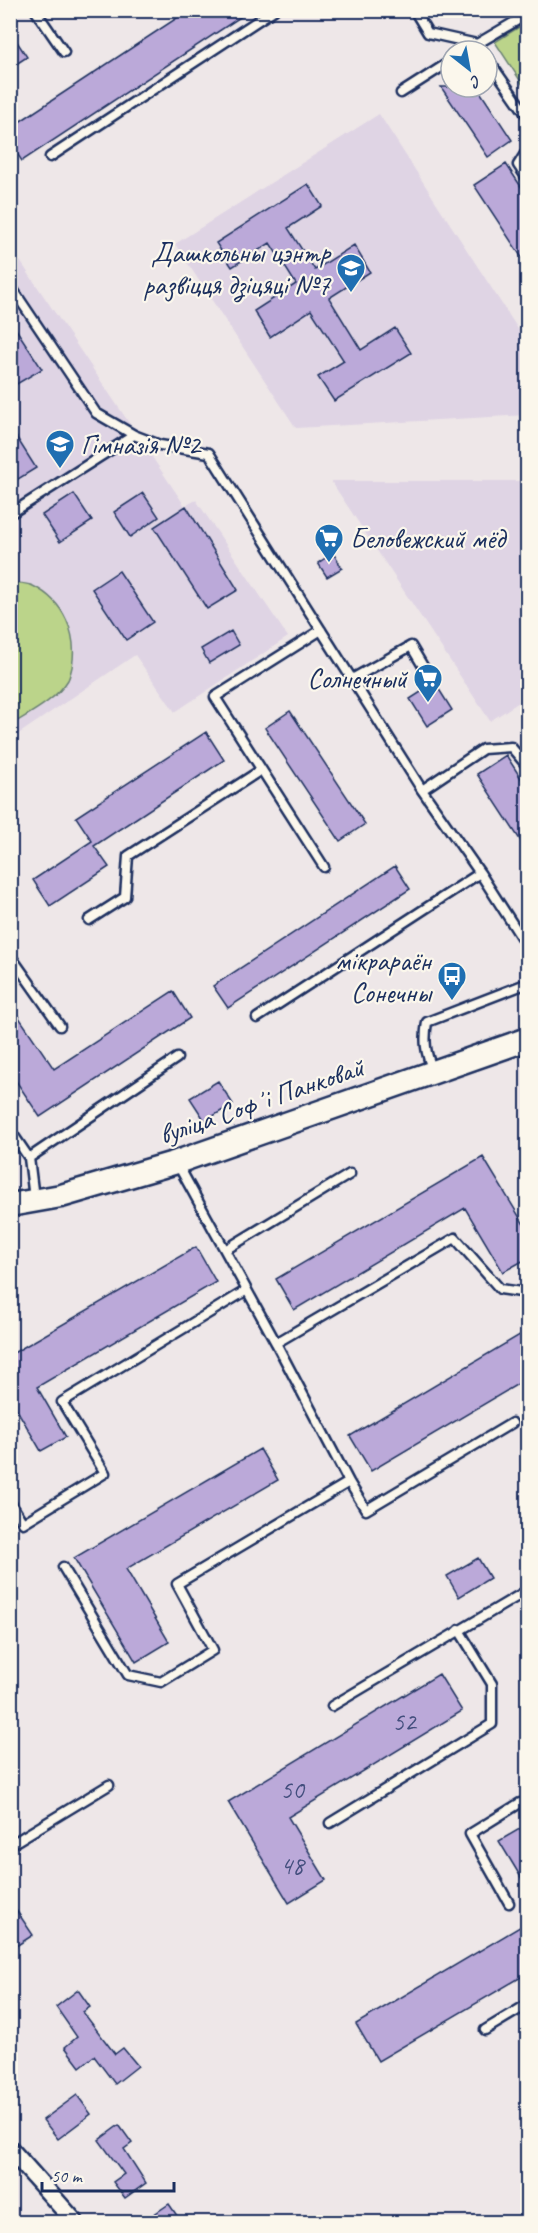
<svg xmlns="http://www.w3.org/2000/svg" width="538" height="2233" font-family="Caveat,sans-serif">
	<rect width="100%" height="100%" fill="#eee7e8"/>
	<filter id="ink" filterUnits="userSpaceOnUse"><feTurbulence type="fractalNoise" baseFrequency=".0167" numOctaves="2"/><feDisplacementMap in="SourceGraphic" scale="12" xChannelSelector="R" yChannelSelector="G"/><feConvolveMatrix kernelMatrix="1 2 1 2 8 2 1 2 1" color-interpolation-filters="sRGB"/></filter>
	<g filter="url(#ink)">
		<path fill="#dfd4e4" d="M379 114 527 343V387L522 391 527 399V415L296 428 175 244Z
			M10 246 185 506 196 500 288 637 175 712 135 655 11 739Z
			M331 481H527V697L490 721Z"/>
		<path fill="#bbd48a" stroke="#6b8274" stroke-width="1.5" d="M527 22V91L495 42Z
			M10 582C18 583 27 583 33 586 64 601 78 634 72 667 71 671 70 676 68 680 56 700 30 713 11 725Z"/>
		<path fill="#bba9d9" stroke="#1b2f5e" stroke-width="1.5" d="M189 10H251L22 161 10 143V128Z
			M10 31 27 57 10 68Z
			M441 87H477L512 140 488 157Z
			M506 164 528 197V267L474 185Z
			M308 184 322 206 288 228 315 270 354 245 370 272 329 298 361 350 395 328 411 353 334 401 318 377 344 361 311 310 270 337 254 311 296 284 270 243 232 267 216 243Z
			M10 320 42 369 10 388Z
			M10 427 36 468 10 484Z
			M143 493 159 517 130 537 114 512Z
			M74 494 92 521 60 542 42 515Z
			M186 506 238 590 207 609 154 527Z
			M333 553 342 568 327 577 318 563Z
			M119 571 153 622 126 640 92 589Z
			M231 631 239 645 209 663 201 649Z
			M435 683 452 710 427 726 410 699Z
			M290 711 365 824 340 841 265 728Z
			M206 732 224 760 94 846 109 867 50 906 33 880 92 841 76 817Z
			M506 755 528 789V852L477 774Z
			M395 866 410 889 228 1008 213 986Z
			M173 991 190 1018 40 1117 10 1072V1004L54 1069Z
			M218 1081 233 1104 205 1121 190 1098Z
			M483 1157 528 1231V1258L503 1272 465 1208 294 1310 276 1279Z
			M196 1247 216 1282 37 1387 66 1437 41 1451 10 1398V1355Z
			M528 1330V1378L371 1471 350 1436Z
			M260 1449 278 1480 126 1569 169 1642 136 1662 74 1558Z
			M478 1558 490 1578 459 1597 447 1576Z
			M439 1674 462 1711 288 1817 326 1880 289 1903 228 1802Z
			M528 1824V1889L499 1841Z
			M10 1901 33 1935 10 1950Z
			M528 1922V1973L378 2061 356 2024Z
			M78 1990 90 2007 83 2012 115 2054 123 2048 138 2066 115 2084 94 2056 80 2067 65 2047 77 2037 56 2007Z
			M77 2095 91 2114 58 2139 43 2120Z
			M119 2125 132 2143 124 2149 146 2183 125 2198 113 2182 124 2174 99 2140Z
			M169 2204 182 2223H141Z"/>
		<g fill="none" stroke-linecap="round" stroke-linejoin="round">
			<g stroke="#1b2f5e" stroke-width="13">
				<path id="service" d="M35 10 64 52
					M414 10 428 33 477 44 528 14
					M466 51 477 44 482 51
					M487 58 528 117
					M401 93 451 61
					M528 149 518 165 528 180
					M50 157 274 10
					M10 285 96 413 134 435 160 445 209 453 422 790 480 873 528 948
					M10 514 134 435
					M321 630 215 697 324 867
					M352 679 411 646 427 673
					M422 790 483 749 511 747 528 767
					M89 920 125 897 128 856 261 770
					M10 955 60 1026
					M257 1018 480 873
					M433 1070C425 1053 424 1040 427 1022L528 983
					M10 1130 29 1158 34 1198
					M29 1158 177 1058
					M177 1163 276 1343 455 1238 500 1289 528 1293
					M225 1250 350 1174
					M276 1343 349 1482 366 1510 512 1423
					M10 1502 23 1523 105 1473 62 1402 247 1290
					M63 1567 128 1675 161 1682 213 1650 177 1584 349 1482
					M332 1706 528 1590
					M330 1823 492 1724V1684L459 1630
					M10 1845 109 1785
					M509 1903 470 1834 520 1803H528
					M485 2030 528 2004"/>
			</g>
			<g stroke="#1b2f5e" stroke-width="21">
				<path id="minor" d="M10 2149 75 2222"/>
			</g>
			<g stroke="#1b2f5e" stroke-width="27">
				<path id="secondary" d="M10 1205 61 1196 177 1162 528 1039"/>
			</g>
			<use href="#service" stroke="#fbf7ec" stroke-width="8"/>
			<use href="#minor" stroke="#fbf7ec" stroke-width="16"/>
			<use href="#secondary" stroke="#fbf7ec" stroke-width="22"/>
		</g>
	</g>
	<defs>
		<g id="school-pin" transform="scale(1.5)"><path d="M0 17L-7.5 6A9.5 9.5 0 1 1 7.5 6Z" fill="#1f6fb2" stroke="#fbf7ec"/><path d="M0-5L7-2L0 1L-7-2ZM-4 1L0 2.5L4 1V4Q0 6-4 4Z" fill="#fff"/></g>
		<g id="supermarket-pin" transform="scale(1.5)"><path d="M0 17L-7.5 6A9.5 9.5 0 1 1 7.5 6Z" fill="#1f6fb2" stroke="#fbf7ec"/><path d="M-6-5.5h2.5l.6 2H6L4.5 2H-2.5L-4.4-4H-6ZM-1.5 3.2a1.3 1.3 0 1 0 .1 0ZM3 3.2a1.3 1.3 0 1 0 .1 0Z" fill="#fff"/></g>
		<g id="bus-pin" transform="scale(1.5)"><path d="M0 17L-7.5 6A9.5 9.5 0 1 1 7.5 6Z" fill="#1f6fb2" stroke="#fbf7ec"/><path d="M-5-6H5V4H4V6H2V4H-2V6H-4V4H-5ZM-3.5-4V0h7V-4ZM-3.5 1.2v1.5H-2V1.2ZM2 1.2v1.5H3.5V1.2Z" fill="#fff"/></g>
	</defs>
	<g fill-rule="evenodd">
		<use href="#school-pin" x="351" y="268"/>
		<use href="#school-pin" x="60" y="444"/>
		<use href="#supermarket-pin" x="329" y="538"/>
		<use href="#supermarket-pin" x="428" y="678"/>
		<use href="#bus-pin" x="452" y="976"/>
	</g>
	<g text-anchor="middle" stroke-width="4.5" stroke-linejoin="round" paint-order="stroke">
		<g font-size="26" fill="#434e7d">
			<text x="404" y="1730">52</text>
			<text x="292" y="1798">50</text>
			<text x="292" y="1874">48</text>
		</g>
		<g font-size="28" fill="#1b2f5e" stroke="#fbf7ec" text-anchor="end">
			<text x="330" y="262">Дашкольны цэнтр<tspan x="330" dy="32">развіцця дзіцяці №7</tspan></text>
			<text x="81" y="454" text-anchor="start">Гімназія №2</text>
			<text x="350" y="548" text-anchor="start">Беловежский мёд</text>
			<text x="407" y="688">Солнечный</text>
			<text x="431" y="970">мікрараён<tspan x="431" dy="32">Сонечны</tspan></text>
		</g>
		<g font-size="28" fill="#1b2f5e" stroke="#fbf7ec">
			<text transform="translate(261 1100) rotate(-19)" y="10">вуліца Софʼі Панковай</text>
		</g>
	</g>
	<rect width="538" height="2233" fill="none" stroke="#fbf7ec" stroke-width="36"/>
	<rect x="18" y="18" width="502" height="2197" fill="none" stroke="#1b2f5e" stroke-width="2" filter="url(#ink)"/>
	<g transform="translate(469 69) rotate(149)"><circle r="28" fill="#fbf7ec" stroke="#a1a7b3" stroke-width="1.5"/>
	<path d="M0-4.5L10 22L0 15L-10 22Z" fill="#1f6fb2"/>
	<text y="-9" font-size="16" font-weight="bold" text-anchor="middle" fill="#1b2f5e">С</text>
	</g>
	<path d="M42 2182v9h132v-9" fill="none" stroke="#1b2f5e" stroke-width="3"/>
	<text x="51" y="2182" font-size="18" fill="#1b2f5e" stroke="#fbf7ec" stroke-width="4.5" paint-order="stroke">50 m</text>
</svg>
